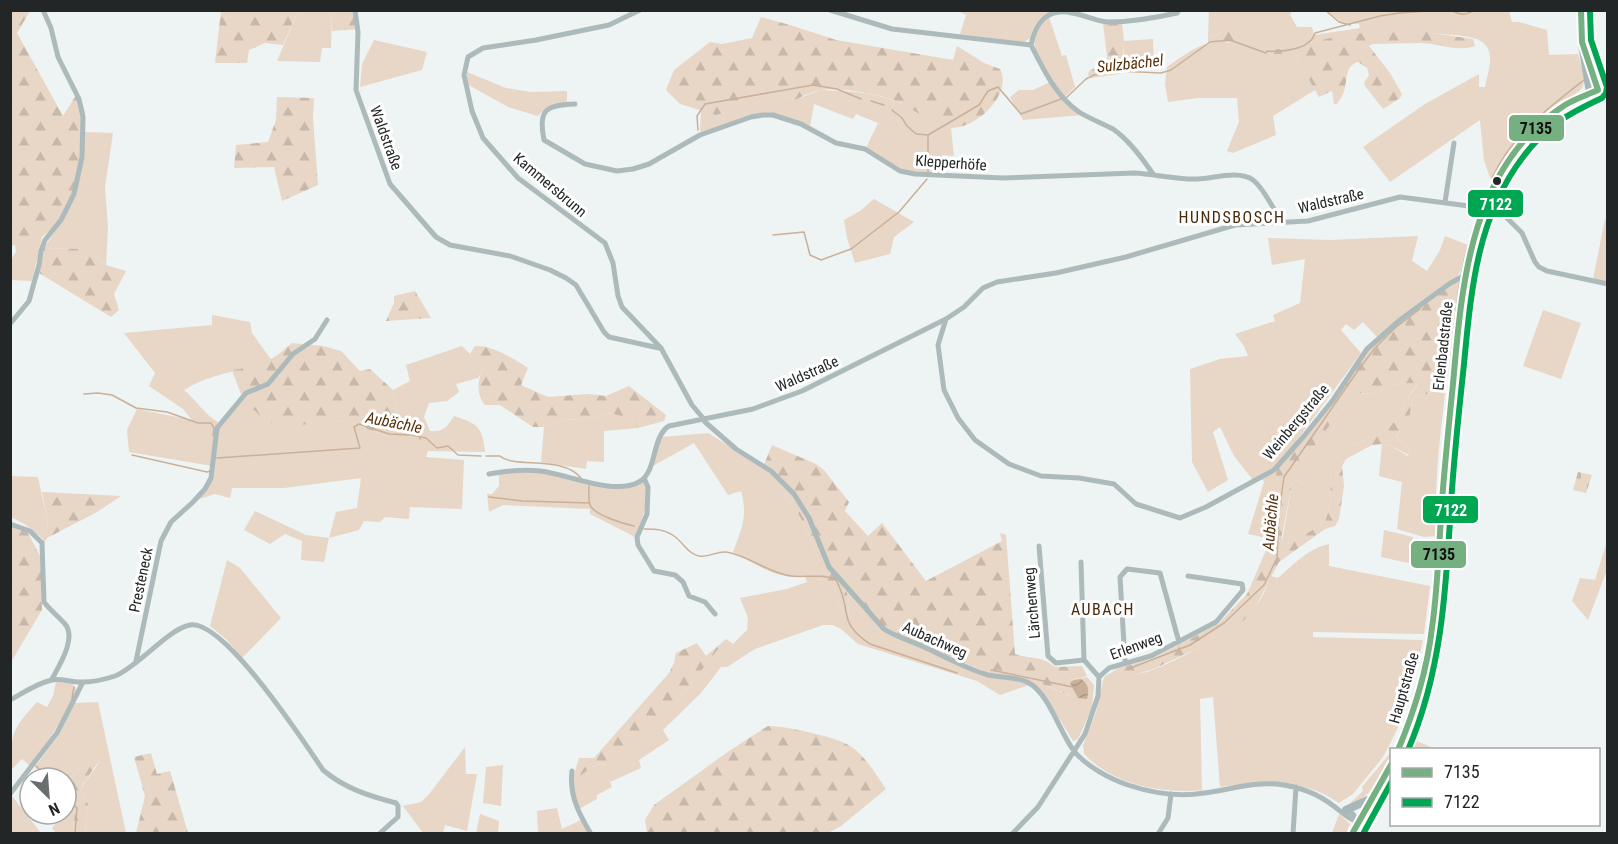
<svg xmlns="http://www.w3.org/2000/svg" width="1618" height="844" font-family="'Roboto Condensed',sans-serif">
	<defs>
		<pattern id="forest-firs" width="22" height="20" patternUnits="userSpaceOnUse" patternTransform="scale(1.5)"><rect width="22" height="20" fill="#e8d6c6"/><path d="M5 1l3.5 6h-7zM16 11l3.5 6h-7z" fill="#c7b8aa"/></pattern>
		<pattern id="cemetery-stones" width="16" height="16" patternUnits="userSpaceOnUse" patternTransform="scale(1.5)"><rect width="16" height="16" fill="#e8d6c6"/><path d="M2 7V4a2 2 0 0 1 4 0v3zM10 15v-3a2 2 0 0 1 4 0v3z" fill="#c7b8aa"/></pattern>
		<pattern id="water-waves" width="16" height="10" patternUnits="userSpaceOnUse" patternTransform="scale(1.5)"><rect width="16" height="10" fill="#cab099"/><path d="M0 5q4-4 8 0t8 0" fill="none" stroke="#ad9784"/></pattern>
	</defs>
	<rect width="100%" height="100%" fill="#eef3f3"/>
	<path fill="#e8d6c6" d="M1006 10 1013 12 1065 11C1044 16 1037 16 1030 38L1024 42 960 34 966 15 958 11Z
		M1209 10 1292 11 1290 15 1297 27H1312L1314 35 1360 28 1359 24 1341 22 1326 11H1509L1512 22H1519L1547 30 1549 55 1578 54C1580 62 1586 78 1583 86 1579 95 1564 99 1556 104 1533 120 1503 153 1494 180L1490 178 1484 160 1480 120 1390 182 1363 147 1425 104 1479 74V87H1485C1487 76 1494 57 1487 47 1481 37 1464 36 1453 35 1415 31 1376 31 1338 37 1312 41 1294 49 1265 50L1271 54H1294L1315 90 1273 116 1276 135 1233 153 1227 151 1239 122 1237 98H1198L1168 102 1165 84 1167 67C1187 53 1210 34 1235 45L1237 41 1231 34 1230 30 1225 28 1219 34 1208 37Z
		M298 11H332L331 48H322L320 62 277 61Z
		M1049 17 1062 56 1066 55 1075 87 1065 97C1055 84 1028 50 1035 32 1038 27 1044 22 1049 17Z
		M1153 39 1154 66 1123 70 1108 64 1107 57 1112 58 1124 53V41Z
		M374 40 427 52 422 70 360 87 362 64Z
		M467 72 506 88 531 92 567 91V102C555 105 547 106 538 116L508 107 467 84Z
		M1050 82 1082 115 1023 120 1010 97 1019 90H1033Z
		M820 90C848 91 878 92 904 105 920 112 933 123 951 128L954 156 942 155V174L919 173 899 169 866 148 878 123 856 114 853 119 814 104 810 126 773 113 700 132 701 110 716 115 730 112 740 99 779 92 795 100Z
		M85 132 113 133 105 187 108 228 106 265 84 249 44 248 61 222Z
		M874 199 914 222 894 237 890 254 855 263 847 238 844 220 860 211Z
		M1605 219 1608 223 1607 283 1593 279Z
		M1418 236 1412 261 1427 271 1440 250 1445 236 1468 245 1460 272 1457 277 1377 337 1363 322 1354 330 1346 324 1341 330 1361 353 1292 447 1274 467 1253 480 1234 456 1220 427 1213 432 1228 480 1208 492 1192 462 1190 369 1220 359 1248 356 1244 346 1235 334 1275 321 1273 315 1300 303 1305 259 1272 265 1268 238 1330 240Z
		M42 237 32 281 11 280 10 261 16 252 15 244Z
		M1543 310 1581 323 1561 379 1523 366Z
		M212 315 250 322 252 333 272 361C240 372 214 372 184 390 197 401 204 414 218 422L214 432 212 466 129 452 127 430 137 409 192 420 183 409 149 386 155 373 124 333 212 325Z
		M462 346 480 364 482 371 478 378 456 384 459 392 447 401 429 403 424 417 430 431C444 432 447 427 454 416 478 424 482 426 485 452L428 451 426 457 464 460 462 509 410 507 409 519 385 517 380 522 364 521 359 530 329 538 324 562 301 560 302 541 285 534 270 544 244 530 255 511 306 535 329 538 336 512 357 508 361 478 284 488H232L230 498 215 494 196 500 211 479 217 430 243 400 336 421 349 422 386 436 403 430C399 415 393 406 393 390L410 381 406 365Z
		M1415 383 1417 384 1406 401 1401 416 1381 433 1345 449 1331 469 1330 506 1326 519 1319 526 1289 544 1282 542 1292 484 1296 480 1307 485 1311 479 1300 470V466L1353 393 1376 394C1388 384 1399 384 1415 383Z
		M1446 386C1440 436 1434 486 1436 536L1424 537 1397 529 1402 482 1379 476 1382 444 1389 445 1408 456 1411 452 1396 437 1409 418 1412 400 1415 396 1424 395Z
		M611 413 634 421 638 428 604 431V462L587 461 586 469 541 462 544 427 562 420 585 419Z
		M708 433 763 467 782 485 781 491C803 514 812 542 823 572L814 578 816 580 823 579 834 586 841 608 842 621 848 620 849 604 846 587 918 646 982 676 1017 681 1029 685 1000 695 977 681 858 644 841 629 833 625H823L755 649 727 667H721L701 693 663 730 669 740 639 760 641 768 610 782 612 787 597 795V799L579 809 572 782 592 767 603 763 607 774 617 756 624 749 650 730 672 708 726 639 733 644 747 630 748 618 740 598 787 589 807 582 805 576C777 580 757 565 733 552 742 528 748 516 741 491L728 495 694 443 651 467 662 437Z
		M1278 468 1267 515 1271 539 1248 534 1264 482 1262 479Z
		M513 472 544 473 614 487 642 481C655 493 640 523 635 537L590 514V509L503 505 489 512 487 494H492L499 486V474Z
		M10 476 38 477 48 524 43 539 26 525 11 517Z
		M1384 530 1413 537 1409 550 1436 556 1431 562V568L1381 557Z
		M1607 541V570L1588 620 1572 601 1580 578 1595 580Z
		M1329 544V566L1430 586 1424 634 1313 632V637L1423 640 1414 680 1399 725 1390 744 1383 757 1353 794 1339 803C1331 798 1323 793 1314 790 1287 780 1248 783 1220 787L1213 697 1200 699 1202 790C1161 794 1114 785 1084 754L1083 745 1096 712 1104 677 1119 668 1122 674C1147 684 1234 628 1253 609 1261 602 1267 586 1271 576L1278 578C1293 565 1309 548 1329 544Z
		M1443 556 1447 557 1438 632 1422 703 1410 738 1433 748 1431 749 1401 750 1439 605Z
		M227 560 240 568 281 618 242 658 226 639 210 626Z
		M1087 677 1094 685 1092 708 1078 739 1073 741 1049 702 1033 684 1037 682 1070 696 1069 680Z
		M56 682 72 683 76 689 73 702 31 767 22 759 11 770C10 734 13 728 37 702L47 707 53 696Z
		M98 702 126 833H85L88 804 81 790C85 778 95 772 99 761L94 758 66 781V778H46L35 767 60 733 75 703Z
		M465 747 466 774H477L467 831 445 825 443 833H423L403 806 421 802 430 793Z
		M1391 752C1391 769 1366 803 1348 805L1363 791 1362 787Z
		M503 765 501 806 483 803 486 767Z
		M12 796 41 833H11Z
		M70 806 75 812 73 828 76 833H56L52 828 63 814H66Z
		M557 808 562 829 581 820 590 833H538L537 811Z
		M480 814 499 821 498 833H476Z
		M1339 814 1350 824 1346 833H1332Z"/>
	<path fill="url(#forest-firs)" fill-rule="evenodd" d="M11 11H30L17 33 63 116 78 92 85 112 75 197 61 222 42 237 11 246Z
		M221 11V10L298 11 283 45 265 43 249 50 247 63H215Z
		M332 11H356L359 29 332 31Z
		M761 17 790 25 836 40 953 60 957 46 984 63 1000 69C1013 94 977 128 952 128 936 128 920 113 906 106 887 95 843 87 821 90 813 91 803 96 795 100L779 92 740 99 730 112 716 115 680 104 666 90 674 70 710 42 722 44 752 38Z
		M1103 23H1122L1124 41 1123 56 1112 58 1107 57Z
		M1225 28 1230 30 1231 34 1238 41 1235 45 1228 42H1208V37L1219 34Z
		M1425 32 1473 39 1475 46C1458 52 1440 44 1422 43 1406 43 1390 44 1373 44L1369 46 1390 73 1402 94 1400 98 1383 109 1365 86 1364 83 1369 75 1367 68 1358 62C1344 66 1348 80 1344 91 1343 96 1339 100 1337 104H1334L1332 91 1319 97 1294 54H1271L1264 52 1265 50C1290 49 1311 42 1335 37 1365 31 1395 32 1425 32Z
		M1108 64 1123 70 1120 74 1090 78 1088 74 1090 70Z
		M277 97 314 98 313 118 318 185 282 201 274 167 234 168 236 145 268 142 276 120Z
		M44 248 84 249 106 265 126 271 114 294 119 310 111 317 39 273Z
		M1462 275 1465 277 1446 386 1424 395 1415 396C1409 403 1412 412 1408 420 1405 427 1399 431 1396 437L1411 452V456L1389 445 1382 444 1372 445 1346 459 1342 466 1344 486 1339 519 1335 526 1325 529 1279 562 1255 608 1244 620 1225 635 1156 668 1129 677 1122 674 1119 668 1152 659 1218 624 1247 594 1271 539 1267 515V504L1278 468 1295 449 1363 356 1379 339ZM1415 383 1417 385 1406 401 1401 416 1381 433 1345 449 1336 458 1331 469 1330 506 1326 519 1319 526 1289 544 1282 542V535L1292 484 1296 480 1307 485 1311 483V479L1300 470V466L1353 393 1376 394C1388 384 1399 384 1415 383Z
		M415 291 431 318 386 321 394 303V296Z
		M292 343 323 346 341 351 360 371 370 369 393 390C393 406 399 415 403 430L431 438 427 440 386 436 349 422 336 421 290 426 267 422 243 400 232 370C262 366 269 363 292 343Z
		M475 346C495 346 512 358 528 368L521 385 548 397 588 394 606 396 629 386 666 415 664 421 638 428 634 421 611 413 585 419 562 420 544 427H533L500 405H485C477 396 477 381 482 371L480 364 470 354Z
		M772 445 816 464 824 470 849 502 845 511 868 536 882 523 926 581 1002 541 1000 533 1006 535 1015 654C1033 660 1040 655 1055 667L1082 666 1087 676 1069 680 1071 696 1037 682 1033 684 986 672 899 635 886 628 846 588 849 604 848 620 844 624 842 621 841 608 834 586 823 579 816 580 813 578 823 572C812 542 803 514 781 491L782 485 763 467Z
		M42 492 121 496 97 512 47 538 44 544 43 539 48 524Z
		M10 521 26 529 41 558 42 610 11 662Z
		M726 639 672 708 650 730 617 756 616 768 607 775 603 763 592 767 572 782 579 758H594L669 673 674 663 676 653 697 643 706 656Z
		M768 726C785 726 837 737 850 746 865 755 876 775 886 789L841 826 828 833H647L645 820 654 805 729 751Z
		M151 753 157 774 170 771 188 833H136L145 796 134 757Z
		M94 758 99 761 83 784 81 790 88 804 85 833H76L73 828 75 812 66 800V781Z"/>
	<path fill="url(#cemetery-stones)" d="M1578 472 1592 475 1586 493 1573 490Z"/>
	<path fill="url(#water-waves)" d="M1081 679C1089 684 1089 690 1087 699L1078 698 1070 683 1074 680Z"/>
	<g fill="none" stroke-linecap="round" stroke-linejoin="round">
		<path stroke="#cab099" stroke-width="1.5" d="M1325 10 1339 22 1350 25
			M1450 10C1460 14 1464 17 1474 10
			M1591 10 1592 31 1598 73
			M1066 98 1086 79 1094 75 1117 71 1161 73 1171 70 1210 42 1230 40 1266 53 1267 51C1283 52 1310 50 1315 33L1380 16 1399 13 1441 10
			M871 101 884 105
			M892 110 902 118 907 126 916 134 928 135 979 105 988 91 998 87 1021 114 1061 99
			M698 130 697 116 705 104 813 85 837 89 861 99
			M928 172V137
			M1492 178C1512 135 1548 108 1584 80
			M773 235 804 232 810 255 821 260 851 249 899 212 927 179
			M84 394 98 393 112 395 136 408 167 412 198 423H211L214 428 213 436
			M132 455 207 472 210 471
			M486 456H500C515 469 562 455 581 478
			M217 458 360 448 354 427 359 424 389 434 412 435 426 438 437 448 448 446 458 455 481 456
			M589 486C589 492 588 500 590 505 594 515 624 524 634 526
			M489 497 522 501 590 503
			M644 529C655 529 664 529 674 536 683 542 688 554 699 556 709 558 716 551 726 552 748 555 768 573 791 576 806 578 821 573 836 580 853 610 836 622 870 644L957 673
			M1128 669 1190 645 1224 623 1264 585 1277 558 1279 512 1284 477 1359 369 1375 348 1395 328 1420 309
			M991 670 1073 687
			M72 698 74 687
			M36 766 48 778
			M66 797 77 808 75 834"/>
		<path stroke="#adbabb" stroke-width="5" d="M355 10 358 32 356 90 390 184 436 237 450 245 510 256 550 270 566 278 576 285 604 332 609 337 659 348
			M640 10 609 25 536 40 483 48 468 57 464 75 472 111 483 138 518 178 605 243 613 263 618 296 622 307 661 348 692 405 703 418
			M830 10 892 29 1031 45
			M575 104C545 105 538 110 544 140L585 164 617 171 633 169 649 164 700 135 751 117 763 115H773L801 124 836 143 865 149 900 171 915 174 1003 178 1134 173C1155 174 1177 180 1198 179 1215 178 1239 170 1253 180 1264 188 1275 212 1282 223
			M1153 174C1142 158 1129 140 1113 129 1102 123 1090 119 1079 112 1056 96 1043 69 1031 45 1035 23 1048 7 1072 13 1085 15 1095 21 1108 22 1131 22 1155 18 1177 13L1179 10
			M1488 199 1522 233 1535 262 1539 267 1547 271 1608 284
			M1445 202 1454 143
			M946 319 938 345 944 390 958 418 975 440 1009 464 1041 476 1079 478 1114 484 1136 504 1180 518 1206 507 1274 470 1304 436 1333 400 1367 349 1400 320 1449 284 1465 275
			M10 324 29 301 39 265 41 251 45 240 61 220 74 194 82 157 83 117 79 99 58 57 51 28 43 10
			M705 422 736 449 771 471 794 494 809 518 829 567 884 629C896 637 909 640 922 646 944 656 965 668 988 675 1001 678 1017 676 1029 683 1049 694 1060 733 1074 751 1086 766 1110 779 1128 785 1152 793 1179 797 1204 793 1228 790 1252 782 1277 784 1300 787 1317 793 1335 807 1343 813 1348 819 1358 822
			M489 474C506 471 522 469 540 471 568 474 613 496 639 482 658 471 651 437 669 426L753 409 802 391 946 319 964 307 983 288 997 282 1056 273 1126 257 1235 225 1308 221 1400 197 1484 208
			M644 478 648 487 647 514 637 537 638 545 654 571 675 575 683 582 689 596 705 602 715 614
			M10 524 30 531 42 543 44 602C50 610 58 616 65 624 77 638 59 666 52 679
			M1039 546 1048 656 1056 663 1084 660
			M1081 562 1084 660 1099 677
			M136 661 161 541 171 522 192 503 205 489 211 478 217 428 246 393 268 384 293 354 315 339 327 320
			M1125 662 1120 577 1127 569 1160 573 1179 642
			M10 700C23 693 37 683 52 680 61 678 73 683 83 682 93 682 106 679 115 676 138 667 168 629 190 625 224 619 304 742 323 770 344 788 369 796 396 803L398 806V817L379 834
			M572 771C569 795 579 814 591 834
			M10 794 57 733 83 682
			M1345 810 1353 814 1358 822
			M1012 834 1038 807 1085 734 1098 696 1099 677 1109 668 1151 656 1216 622 1243 590 1242 584 1188 576
			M1158 834 1168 818 1171 794
			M1293 834 1296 787"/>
		<path stroke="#a8b8b8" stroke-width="8" d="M1581 10V38L1590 93
			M1587 61 1598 90
			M1594 76 1608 82
			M1398 750C1436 672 1437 586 1442 501 1445 457 1450 414 1454 370 1458 333 1459 294 1468 258 1482 200 1512 141 1562 107 1576 98 1592 92 1608 87
			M1346 810 1368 800
			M1352 834 1392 762"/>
		<g stroke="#fff" stroke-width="10">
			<path id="bus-1" d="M1398 750C1415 710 1427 670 1432 628 1438 586 1439 544 1442 501 1445 462 1449 423 1453 384 1462 283 1470 166 1565 105 1575 99 1587 95 1598 90L1582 42 1581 10
				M1352 834 1392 763"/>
		</g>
		<g stroke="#fff" stroke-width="10">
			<path id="bus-2" d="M1408 750C1442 671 1446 589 1451 504 1454 457 1459 410 1464 364 1471 291 1477 217 1523 157 1547 125 1568 114 1602 98L1606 93 1607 87 1591 40 1590 11
				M1363 834 1392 781"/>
		</g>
		<use href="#bus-1" stroke="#75b081" stroke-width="6"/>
		<use href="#bus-2" stroke="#00a651" stroke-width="6"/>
	</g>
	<circle fill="#232626" stroke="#fff" stroke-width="2" cx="1497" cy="181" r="5"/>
	<g text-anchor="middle" stroke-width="6" stroke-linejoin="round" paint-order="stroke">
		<g font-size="15" fill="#232626" stroke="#fff">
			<text transform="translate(386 138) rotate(70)" y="5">Waldstraße</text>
			<text transform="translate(951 163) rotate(4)" y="5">Klepperhöfe</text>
			<text transform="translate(550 185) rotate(40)" y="5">Kammersbrunn</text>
			<text transform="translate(1331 201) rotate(-13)" y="5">Waldstraße</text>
			<text transform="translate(1443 346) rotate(-84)" y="5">Erlenbadstraße</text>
			<text transform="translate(807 374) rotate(-24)" y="5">Waldstraße</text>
			<text transform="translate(1296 422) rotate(-50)" y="5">Weinbergstraße</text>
			<text transform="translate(141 580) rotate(-78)" y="5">Presteneck</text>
			<text transform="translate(1032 603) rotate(-95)" y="5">Lärchenweg</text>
			<text transform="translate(935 640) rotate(24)" y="5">Aubachweg</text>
			<text transform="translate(1136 646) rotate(-20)" y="5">Erlenweg</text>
			<text transform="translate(1404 688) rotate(-74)" y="5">Hauptstraße</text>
		</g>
		<g font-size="16" font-style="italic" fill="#59310a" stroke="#fff">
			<text transform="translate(1130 63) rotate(-6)" y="6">Sulzbächel</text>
			<text transform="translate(394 422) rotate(11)" y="6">Aubächle</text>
			<text transform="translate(1270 522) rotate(-85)" y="6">Aubächle</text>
		</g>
		<g font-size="16" letter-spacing="1.5" fill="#482a0f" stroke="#fff">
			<text x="1232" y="223">HUNDSBOSCH</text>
			<text x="1103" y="615">AUBACH</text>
		</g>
	</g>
	<g stroke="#fff" stroke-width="2">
		<rect x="1508" y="114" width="57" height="28" rx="6" fill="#75b081"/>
		<rect x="1467" y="189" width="57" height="29" rx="6" fill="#00a651"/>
		<rect x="1422" y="495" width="57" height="29" rx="6" fill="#00a651"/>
		<rect x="1410" y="540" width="57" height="29" rx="6" fill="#75b081"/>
	</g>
	<g font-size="16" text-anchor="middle" font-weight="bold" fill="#fff">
		<text x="1496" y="210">7122</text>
		<text x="1451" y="516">7122</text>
	</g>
	<g font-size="16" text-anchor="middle" font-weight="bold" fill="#111">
		<text x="1536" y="134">7135</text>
		<text x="1439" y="560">7135</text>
	</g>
	<rect width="1618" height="844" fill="none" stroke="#232626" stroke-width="24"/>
	<rect x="1390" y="748" width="210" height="78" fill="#ffffff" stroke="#a7a8a8" stroke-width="1.5"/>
	<rect x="1402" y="768" width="30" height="9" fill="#75b081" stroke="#a7a8a8" stroke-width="1.5"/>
	<text x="1444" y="778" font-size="18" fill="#232626">7135</text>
	<rect x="1402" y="798" width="30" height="9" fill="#00a651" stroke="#a7a8a8" stroke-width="1.5"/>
	<text x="1444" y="808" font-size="18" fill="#232626">7122</text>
	<g transform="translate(48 796) rotate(155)"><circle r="28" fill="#ffffff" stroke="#a7a8a8" stroke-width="1.5"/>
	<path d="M0-4.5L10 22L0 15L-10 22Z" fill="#6a6e6e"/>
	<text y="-9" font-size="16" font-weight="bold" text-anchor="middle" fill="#232626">N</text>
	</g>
</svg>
